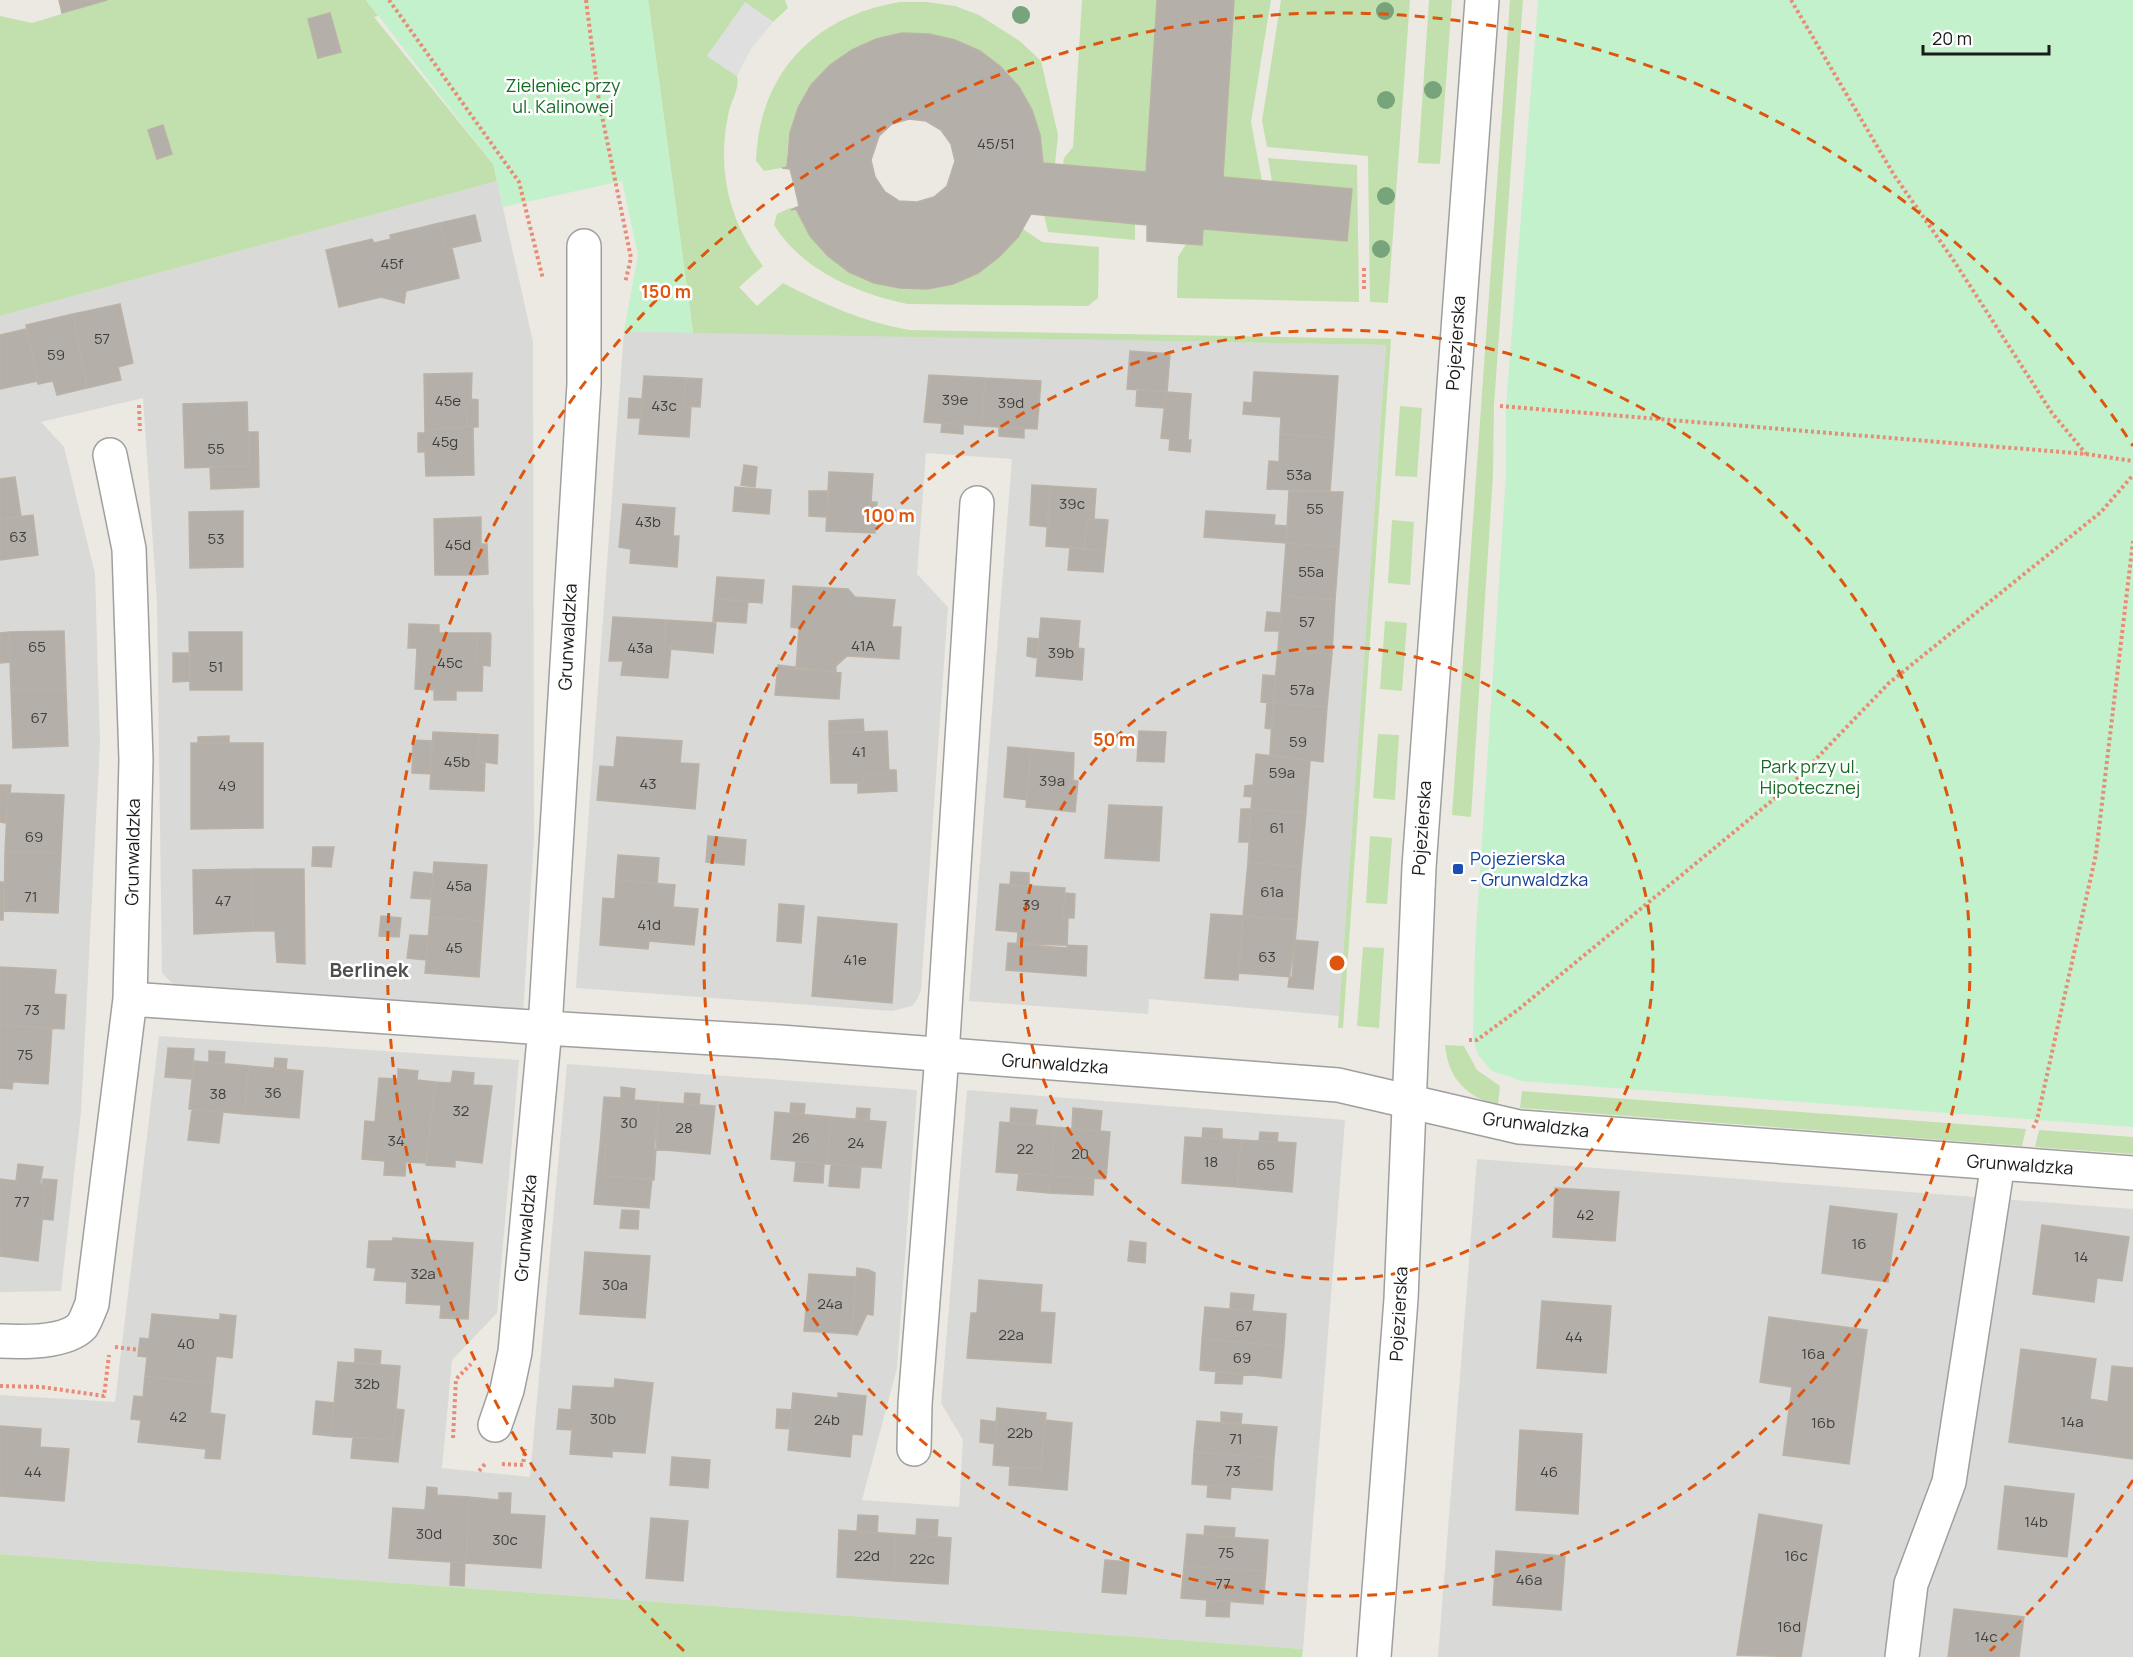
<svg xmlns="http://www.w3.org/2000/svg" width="2133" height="1657" font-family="Manrope,sans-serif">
	<rect width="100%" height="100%" fill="#ece9e2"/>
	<path fill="#d9d9d8" d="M497 181 533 342 534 838 523 1014 174 985 162 973 157 603 143 398 41 422 64 447 95 574 100 742 81 1112 61 1291 0 1292V316Z
		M624 331 1386 345 1339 1016 1149 999 1148 1014 969 1001 1012 459 926 453 917 574 948 607 921 990 917 1000 912 1006 892 1011 576 988Z
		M159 1036 519 1060 497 1313 452 1360 442 1468 530 1477 567 1064 917 1090 897 1368 862 1500 959 1507 963 1440 941 1403 967 1090 1345 1120 1303 1649 0 1554V1395L115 1402Z
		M1477 1159 2133 1209V1657H1438Z"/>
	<path fill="#c2e0ae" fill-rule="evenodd" d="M107 0H366L378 16 374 17 493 164 497 181 0 316V16L32 23ZM329 13 318 58 308 20ZM163 125 172 154 157 159 148 130Z
		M648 0H785L788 8 773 22 745 3 707 56 737 76C740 90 730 102 728 116 717 171 729 221 763 266L739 287 757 306 783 283C823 304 864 322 909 330L1391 339 1343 1028H1338L1386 345 693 333Z
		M1082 0H1157L1146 172 1063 165 1064 158 1073 147Z
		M1234 0H1271L1251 122 1262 181 1223 177Z
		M1281 0H1410L1388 303 1370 302 1368 156 1267 147 1262 121Z
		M1429 0H1452L1440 164 1418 163Z
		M1510 0H1523L1494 405 1493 475 1471 817 1452 815Z
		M900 2H927L955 6 979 15 1021 42 1041 61 1058 135 1055 164 1043 163C1028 0 785 0 787 167L764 171 756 161C759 73 814 16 900 2Z
		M1268 158 1357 165 1359 302 1177 298 1178 257 1186 244 1202 245 1203 229 1347 241 1352 189 1272 182Z
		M790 208 796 209 874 283 900 288 927 289 978 273 999 257 1023 229 1042 242 1099 247 1098 298 1088 306 907 304C856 293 802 270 774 225L777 214Z
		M1044 215 1135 224V240L1048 232Z
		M1400 406 1422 408 1417 477 1395 476Z
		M1392 520 1414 522 1410 585 1388 583Z
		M1385 621 1407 623 1402 691 1380 689Z
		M1378 734 1399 735 1395 800 1373 798Z
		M1370 836 1392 838 1387 904 1366 903Z
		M1363 947 1384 948 1379 1028 1357 1026Z
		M1445 1045 1464 1046 1477 1070 1500 1086 1498 1105C1466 1097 1448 1078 1445 1045Z
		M1522 1091 2026 1129 2022 1146 1536 1109 1520 1108Z
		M2039 1130 2133 1137V1154L2035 1147Z
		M0 1554 1303 1649 1302 1657H0Z"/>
	<path fill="#c3f1cb" d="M366 0H648L693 333 624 331 638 255 622 181 503 207 493 164Z
		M1538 0H2133V1127L1522 1081 1492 1071 1478 1055 1473 1037 1475 947 1506 475V406Z"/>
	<path fill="#dfdfdf" d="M745 2 773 22 751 49 737 76 707 56Z"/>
	<path fill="#b4afa8" stroke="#bbb2a7" stroke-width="1.5" fill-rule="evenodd" d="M59 0H107L62 13Z
		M1157 0H1234L1223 177 1352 189 1347 241 1203 229 1202 245 1147 241V225L1031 214 1018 237 999 257 978 273 953 284 927 289 900 288 874 283 849 272 828 256 810 236 796 209 791 210 799 206 795 188 790 169 782 168 787 167 790 133 798 108 811 85 830 65 852 50 876 39 902 33 929 34 955 40 980 51 1001 67 1019 87 1032 110 1040 135 1043 163 1146 172ZM909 119 926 121 941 130 951 144 955 161 947 186 934 197 917 202 899 201 885 192 875 177 871 160 879 136 892 124Z
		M330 13 341 52 318 58 308 19Z
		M163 125 172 154 157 159 148 130Z
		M475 215 481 241 446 249 440 223Z
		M440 223 446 249 452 248 459 278 406 291 404 303 381 297 339 307 326 250 372 239 374 243 391 239 390 235Z
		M120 304 133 363 118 367 121 380 87 388 73 314Z
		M73 314 87 388 57 395 53 381 38 384 26 325Z
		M26 329 38 381 0 389V335Z
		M1130 351 1170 354 1167 392 1127 389Z
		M1254 372 1338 376 1334 438 1280 434 1281 417 1243 414 1244 402 1252 403Z
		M472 373 471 403H466L467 427 425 430 424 374Z
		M929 375 985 378 982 426 924 422Z
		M644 376 686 378 684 406 691 407 689 437 639 434Z
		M686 378 702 379 700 407 684 406Z
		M985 378 1041 381 1037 429 982 426Z
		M1137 389 1166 392 1164 408 1136 406Z
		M1166 392 1191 394 1188 440H1191L1190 452 1169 450 1170 439 1161 438Z
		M629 398 642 399 640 418H628Z
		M471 399 478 400V427H467L466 403H471Z
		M247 402 249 466 185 468 183 404Z
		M942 423 963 424V434L941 432Z
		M467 427H473L474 475 426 476 425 452H418V433H425V430Z
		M999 427 1024 428V438L999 436Z
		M248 432H258L259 487 211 489 210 467 249 466Z
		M1280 434 1334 438 1330 491 1267 489 1269 461 1279 462Z
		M744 465 757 467 755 487 741 485Z
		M829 472 873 474 871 502H877L875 533 826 531Z
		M15 477 21 516 0 519V479Z
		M1032 485 1050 486 1048 527 1030 525Z
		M1050 486 1096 489 1094 519 1087 520 1084 549 1046 546Z
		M735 487 771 490 769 514 733 511Z
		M809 491H829L827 517 809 516Z
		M1289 491 1343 492 1339 547 1286 543Z
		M623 504 675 508 673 536H679L677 567 630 563 631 549 619 547Z
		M243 511V567L190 568 189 512Z
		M1206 511 1275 515 1274 525 1287 526 1286 543 1204 537Z
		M33 515 38 555 0 560V519Z
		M481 517V547H475L474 575H435L434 519Z
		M1094 519 1108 520 1105 551 1084 549 1087 520Z
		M1286 543 1339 547 1335 600 1282 596Z
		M481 544H487L488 574 474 575 475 547H481Z
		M1070 547 1105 551 1103 572 1068 570Z
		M717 577 764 580 762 603 715 599Z
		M793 586 848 589 855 597 895 600 892 627H901L899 659 847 656 836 666V672L796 669 799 628 791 627Z
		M1282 596 1335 600 1332 654 1278 649Z
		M715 599 748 601 746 623 713 621Z
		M1267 612 1281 613 1279 631H1265Z
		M613 617 665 620 664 646H671L668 678 621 675 623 661H609Z
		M1041 618 1080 621 1078 648 1084 649 1082 680 1036 676Z
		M665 620 716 623 713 653 670 649 671 646H664Z
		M409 624 439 625V633H478L476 660 483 661 482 691H456V700H434V690L415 689 417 648H408Z
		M64 631 66 689 11 690 9 632Z
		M9 632 10 662 0 663V633Z
		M189 632H242V690H190Z
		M478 633H490L491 636 490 666 483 665V661L476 660Z
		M1028 638 1039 639 1037 658 1027 656Z
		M1278 649 1332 654 1327 707 1273 703Z
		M173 653H190V681L173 682Z
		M778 665 841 673 839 699 775 695Z
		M1263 675 1276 676 1273 703 1261 702Z
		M66 689 68 746 13 748 11 690Z
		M1267 703H1273L1272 729 1265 728Z
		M1273 703 1327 707 1323 762 1270 755Z
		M863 719 864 732 829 733V721Z
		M887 731 889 774 863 775V783H831L829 733Z
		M1139 731 1166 732 1164 762 1137 761Z
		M433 732 479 734 478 761 485 764 484 791 430 789Z
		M479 734 498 735 497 764 478 761Z
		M229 736V743L198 744V737Z
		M617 737 682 741 680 763 699 764 695 809 597 800 600 766 614 767Z
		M413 740 432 741 431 774 412 773Z
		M191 743H263V828L191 829Z
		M1008 747 1031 749 1027 800 1004 797Z
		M1031 749 1074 753 1073 780 1078 781 1075 812 1026 807Z
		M1256 754 1310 761 1306 813 1251 809Z
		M889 770H896L897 791 858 793V783H863V775L889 774Z
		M0 785H11L10 794 8 793 6 823 0 822Z
		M1253 785 1252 797 1244 796 1245 786Z
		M8 793 64 795 61 853 5 852Z
		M1109 805 1162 807 1159 861 1105 858Z
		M1241 809H1251L1249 842H1239Z
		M1251 809 1306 813 1301 867 1248 862Z
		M708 836 746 840 744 865 706 862Z
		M313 847H334L331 867 312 866Z
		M5 852 61 853 58 913 4 911Z
		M618 855 659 858 657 884 616 880Z
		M434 862 487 865 483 921 430 917Z
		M1248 862 1301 867 1297 920 1243 916Z
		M252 869 253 931 194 934 193 870Z
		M252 869H304L305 964 277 962 275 931H253Z
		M414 872 433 874 431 899 411 898Z
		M1011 872 1029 873V886L1010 885Z
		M616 880 675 885 673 907 698 909 694 945 649 941 648 949 600 945 603 898 615 899Z
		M0 882H4L3 920H0Z
		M1000 884 1065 888 1063 918H1068L1067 948 1017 944 1018 932 996 930Z
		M1065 893 1075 894 1074 918H1063Z
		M779 904 804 906 801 943 777 941Z
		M1211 914 1243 916 1238 980 1205 978Z
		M381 916 401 918 399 937 379 936Z
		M1243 916 1297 920 1292 977 1239 973Z
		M430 917 483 921 479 977 425 973Z
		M818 917 897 924 892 1003 812 996Z
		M410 935 428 936 426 960 407 958Z
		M1295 940 1318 942 1313 989 1288 987Z
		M1008 943 1087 946 1086 976 1006 970Z
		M0 967 56 970 54 994 66 995 64 1029 0 1025Z
		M0 1025 52 1028 48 1084 0 1081Z
		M168 1048 194 1049 192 1079 165 1077Z
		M209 1051 225 1052 224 1064 209 1063Z
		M275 1058 287 1059 286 1070 274 1069Z
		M194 1061 249 1066 244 1114 189 1109Z
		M249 1066 303 1071 299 1118 244 1114Z
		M398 1069 418 1071 417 1080 435 1082 426 1163 406 1162 405 1176 384 1175 385 1161 362 1159 365 1121 375 1122 379 1078 398 1079Z
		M453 1071 474 1073 473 1085 492 1086 482 1163 455 1160V1167L426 1165 435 1082 451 1083Z
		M0 1081 13 1082 12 1089 0 1088Z
		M621 1087 635 1089 634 1100 659 1102 654 1180 604 1176 606 1145H600L604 1097 621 1098Z
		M685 1093 700 1094 699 1105 684 1104Z
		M659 1102 715 1106 710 1154 654 1149Z
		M791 1103 805 1104 804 1114 790 1113Z
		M857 1108 870 1109 869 1120 856 1119Z
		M1011 1108 1037 1110 1035 1125 1010 1123Z
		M1073 1108 1102 1111 1100 1131 1072 1129Z
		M192 1109 223 1112 219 1143 188 1140Z
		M775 1112 831 1117 827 1164 771 1159Z
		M831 1117 886 1122 881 1168 827 1164Z
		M1000 1122 1055 1127 1051 1176 996 1172Z
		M1055 1127 1110 1132 1106 1179 1051 1176Z
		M1203 1128 1222 1129V1139L1202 1138Z
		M1260 1132 1278 1133 1277 1143 1259 1141Z
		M1185 1137 1241 1140 1237 1187 1182 1183Z
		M1241 1140 1296 1143 1292 1192 1237 1187Z
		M600 1145H606L604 1176 652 1179 649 1208 594 1204Z
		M796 1161 824 1164 823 1183 794 1181Z
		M18 1164 43 1167 40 1184 46 1185 38 1261 0 1256V1179L16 1181Z
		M831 1164 861 1167 859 1188 829 1186Z
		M1019 1173 1051 1176 1048 1193 1017 1190Z
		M1051 1176 1094 1178 1093 1195 1048 1193Z
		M43 1179 57 1180 53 1220 42 1219 46 1185H42Z
		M1555 1188 1619 1192 1615 1241 1553 1237Z
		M1830 1206 1897 1214 1888 1282 1822 1273Z
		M622 1210 639 1211 638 1229 620 1228Z
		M2042 1225 2129 1237 2122 1281 2097 1278 2094 1302 2033 1294Z
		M393 1238 473 1243 468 1319 440 1318 441 1305 406 1303 407 1282 374 1280 376 1268 367 1267 369 1241H393Z
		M1130 1241 1146 1243 1145 1263 1128 1261Z
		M585 1252 650 1256 645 1318 580 1314Z
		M857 1268 869 1270 875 1273V1278L873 1315 867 1314 857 1335 852 1334Z
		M809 1274 856 1277 852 1334 804 1331Z
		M979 1280 1042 1285 1040 1312 1055 1313 1051 1363 967 1358 971 1313H977Z
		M1231 1293 1254 1295 1252 1311 1230 1309Z
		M1542 1301 1611 1306 1606 1373 1537 1368Z
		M1205 1307 1286 1314 1284 1346 1202 1339Z
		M152 1314 220 1320V1314L236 1316 232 1358 216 1356 213 1384 145 1376 147 1357 138 1356 140 1338 149 1339Z
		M1769 1317 1867 1330 1849 1464 1783 1455 1792 1387 1760 1382Z
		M1202 1339 1284 1346 1281 1378 1200 1370Z
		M355 1349 381 1351 380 1364 355 1362Z
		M2021 1349 2096 1359 2090 1399 2108 1402 2112 1366 2133 1368V1459L2009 1442Z
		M338 1362 400 1366 393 1440 331 1436Z
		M1216 1372 1243 1374 1242 1384 1215 1383Z
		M145 1376 213 1384 210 1413 225 1415 220 1459 205 1458 206 1449 138 1442 141 1420 131 1419 134 1396 143 1397Z
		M615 1379 653 1383 645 1453 612 1451V1457L570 1454 572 1430 557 1429 559 1409 571 1410 573 1386 614 1388Z
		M793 1393 838 1398V1393L866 1396 862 1435 852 1434 850 1457 788 1450Z
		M316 1401 334 1403 331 1436 313 1434Z
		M997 1408 1046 1413 1041 1469 993 1465Z
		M396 1409 404 1410 398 1462 351 1458 353 1437 393 1440Z
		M777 1409 792 1410 790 1429 776 1428Z
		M1221 1412 1242 1414 1241 1424 1221 1422Z
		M981 1420 997 1422 995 1444 980 1442Z
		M1045 1420 1072 1423 1067 1490 1009 1485 1010 1467 1041 1469Z
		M1197 1421 1277 1427 1274 1458 1194 1452Z
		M0 1426 41 1429 40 1447 69 1449 64 1501 0 1496Z
		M1520 1430 1582 1434 1578 1514 1516 1510Z
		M1194 1452 1274 1458 1272 1490 1192 1484Z
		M672 1457 710 1460 708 1488 670 1485Z
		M1208 1485 1231 1487 1230 1499 1207 1497Z
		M2005 1486 2074 1494 2067 1557 1998 1549Z
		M427 1487 437 1488V1495L469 1497 466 1563 389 1558 393 1508 425 1510Z
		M499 1493H511L510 1514 545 1516 541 1568 466 1563 469 1497 499 1500Z
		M1759 1514 1822 1525 1801 1657 1737 1655Z
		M858 1515 878 1516 877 1533 857 1531Z
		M651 1518 688 1521 683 1581 646 1578Z
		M917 1519 938 1520 937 1537 916 1535Z
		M1205 1526 1235 1528 1234 1538 1204 1535Z
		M839 1530 896 1534 894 1581 837 1577Z
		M896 1534 951 1538 948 1584 894 1581Z
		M1187 1534 1268 1540 1266 1571 1184 1566Z
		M1496 1551 1565 1556 1561 1610 1493 1605Z
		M1105 1560 1129 1562 1126 1594 1102 1592Z
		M451 1562 465 1563 464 1586 450 1585Z
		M1184 1566 1266 1571 1263 1604 1181 1598Z
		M1207 1600 1230 1601 1229 1617 1206 1616Z
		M1954 1609 2024 1617 2019 1657H1948Z"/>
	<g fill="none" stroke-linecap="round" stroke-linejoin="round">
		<g stroke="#9f9f9f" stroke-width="36">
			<path id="minor" d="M110 455 129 549 136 760 130 999
				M0 1341C22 1342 66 1343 82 1326 86 1320 89 1311 92 1304L130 999 545 1028 780 1042 1338 1085 1519 1127 2133 1173
				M495 1425 507 1390 515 1352 545 1028 584 384V246
				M914 1449 915 1404 942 1055 977 503
				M1374 1657 1401 1299 1419 867 1482 0
				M1902 1657 1911 1584 1949 1482 1998 1163"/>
		</g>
		<path stroke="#e78d77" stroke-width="4" stroke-dasharray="3 3" stroke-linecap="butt" d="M389 0 519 182 543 279
			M586 0 599 101 631 258 625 283
			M1791 0 1894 175 1954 261 2052 413 2086 454
			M1364 268V291
			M139 405 140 431
			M1500 406 2086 454 2133 461
			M1469 1040H1477L1519 1009 1791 785 1889 683 2101 512 2133 475
			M2033 1128 2037 1120 2096 854 2133 541
			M115 1347 139 1350
			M0 1386 42 1387 104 1396 109 1355
			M453 1438 456 1379 471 1364
			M502 1464 523 1465 525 1449
			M479 1471 485 1464"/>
		<use href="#minor" stroke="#fff" stroke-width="33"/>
	</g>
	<g fill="#77a47b">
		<circle cx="1385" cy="11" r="9"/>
		<circle cx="1021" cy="15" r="9"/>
		<circle cx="1433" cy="90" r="9"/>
		<circle cx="1386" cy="100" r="9"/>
		<circle cx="1386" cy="196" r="9"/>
		<circle cx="1381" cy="249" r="9"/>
	</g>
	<g fill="none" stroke="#de560d" stroke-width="3" stroke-dasharray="10 8">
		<circle cx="1337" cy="963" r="316"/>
		<circle cx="1337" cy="963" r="633"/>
		<path d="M2133 1480A949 949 0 0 1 1990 1651M684 1651A949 949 0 1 1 2133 446"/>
	</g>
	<rect fill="#1a4fb4" stroke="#fff" stroke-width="2" x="1452" y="863" width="12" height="12" rx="3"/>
	<g text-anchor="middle" stroke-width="5" stroke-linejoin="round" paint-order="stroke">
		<g font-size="15" fill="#41403e">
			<text x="996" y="149">45/51</text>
			<text x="392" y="269">45f</text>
			<text x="102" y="344">57</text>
			<text x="56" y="360">59</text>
			<text x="955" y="405">39e</text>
			<text x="448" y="406">45e</text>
			<text x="1011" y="408">39d</text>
			<text x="664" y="411">43c</text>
			<text x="445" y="447">45g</text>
			<text x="216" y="454">55</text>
			<text x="1299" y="480">53a</text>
			<text x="1072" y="509">39c</text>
			<text x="1315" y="514">55</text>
			<text x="648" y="527">43b</text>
			<text x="18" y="542">63</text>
			<text x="216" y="544">53</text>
			<text x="458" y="550">45d</text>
			<text x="1311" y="577">55a</text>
			<text x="1307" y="627">57</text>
			<text x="863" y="651">41A</text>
			<text x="37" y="652">65</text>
			<text x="640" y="653">43a</text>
			<text x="1061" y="658">39b</text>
			<text x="450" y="668">45c</text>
			<text x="216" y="672">51</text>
			<text x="1302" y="695">57a</text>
			<text x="39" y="723">67</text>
			<text x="1298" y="747">59</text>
			<text x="859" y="757">41</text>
			<text x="457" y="767">45b</text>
			<text x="1282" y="778">59a</text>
			<text x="1052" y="786">39a</text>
			<text x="648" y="789">43</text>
			<text x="227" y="791">49</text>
			<text x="1277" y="833">61</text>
			<text x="34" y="842">69</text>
			<text x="459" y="891">45a</text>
			<text x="1272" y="897">61a</text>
			<text x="31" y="902">71</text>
			<text x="223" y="906">47</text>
			<text x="1031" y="910">39</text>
			<text x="649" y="930">41d</text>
			<text x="454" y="953">45</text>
			<text x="1267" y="962">63</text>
			<text x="855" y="965">41e</text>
			<text x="32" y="1015">73</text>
			<text x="25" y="1060">75</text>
			<text x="273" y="1098">36</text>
			<text x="218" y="1099">38</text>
			<text x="461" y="1116">32</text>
			<text x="629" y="1128">30</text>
			<text x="684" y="1133">28</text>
			<text x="801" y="1143">26</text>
			<text x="396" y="1146">34</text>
			<text x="856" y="1148">24</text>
			<text x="1025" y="1154">22</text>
			<text x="1080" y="1159">20</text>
			<text x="1211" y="1167">18</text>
			<text x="1266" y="1170">65</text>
			<text x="22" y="1207">77</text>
			<text x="1585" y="1220">42</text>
			<text x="1859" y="1249">16</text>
			<text x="2081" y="1262">14</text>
			<text x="423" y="1279">32a</text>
			<text x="615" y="1290">30a</text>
			<text x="830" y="1309">24a</text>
			<text x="1244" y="1331">67</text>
			<text x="1011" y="1340">22a</text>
			<text x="1574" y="1342">44</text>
			<text x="186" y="1349">40</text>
			<text x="1813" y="1359">16a</text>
			<text x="1242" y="1363">69</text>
			<text x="367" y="1389">32b</text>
			<text x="178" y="1422">42</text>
			<text x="603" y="1424">30b</text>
			<text x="827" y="1425">24b</text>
			<text x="2072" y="1427">14a</text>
			<text x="1823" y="1428">16b</text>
			<text x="1020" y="1438">22b</text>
			<text x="1236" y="1444">71</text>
			<text x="1233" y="1476">73</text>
			<text x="33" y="1477">44</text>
			<text x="1549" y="1477">46</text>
			<text x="2036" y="1527">14b</text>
			<text x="429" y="1539">30d</text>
			<text x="505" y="1545">30c</text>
			<text x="1226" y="1558">75</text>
			<text x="867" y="1561">22d</text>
			<text x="1796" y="1561">16c</text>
			<text x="922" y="1564">22c</text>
			<text x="1529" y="1585">46a</text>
			<text x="1223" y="1589">77</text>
			<text x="1789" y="1632">16d</text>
			<text x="1986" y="1642">14c</text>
		</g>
		<g font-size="18" fill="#186b27" stroke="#fff">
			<text x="563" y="92">Zieleniec przy<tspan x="563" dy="21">ul. Kalinowej</tspan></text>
			<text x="1810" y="773">Park przy ul.<tspan x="1810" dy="21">Hipotecznej</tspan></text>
		</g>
		<g font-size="18" fill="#1b1b1b" stroke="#fff">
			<text transform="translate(1456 343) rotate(-86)" y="6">Pojezierska</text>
			<text transform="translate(568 637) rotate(-87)" y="6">Grunwaldzka</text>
			<text transform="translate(1422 828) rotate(-86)" y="6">Pojezierska</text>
			<text transform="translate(133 852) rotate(-89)" y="6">Grunwaldzka</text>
			<text transform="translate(1055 1064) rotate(4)" y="6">Grunwaldzka</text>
			<text transform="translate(1536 1125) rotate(7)" y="6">Grunwaldzka</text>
			<text transform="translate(2020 1165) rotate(4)" y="6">Grunwaldzka</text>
			<text transform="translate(526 1228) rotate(-85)" y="6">Grunwaldzka</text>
			<text transform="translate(1399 1314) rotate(-87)" y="6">Pojezierska</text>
		</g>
		<g font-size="18" fill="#164399" stroke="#fff" text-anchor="start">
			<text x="1470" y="865">Pojezierska<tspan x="1470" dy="21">- Grunwaldzka</tspan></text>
		</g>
		<g font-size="20" font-weight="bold" fill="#4e4e4e" stroke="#fff">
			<text x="369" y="977">Berlinek</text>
		</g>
	</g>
	<circle cx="1337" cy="963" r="9" fill="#de560d" stroke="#fff" stroke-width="3"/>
	<g font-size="18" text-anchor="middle" font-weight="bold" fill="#de560d" stroke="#fff" stroke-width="5" stroke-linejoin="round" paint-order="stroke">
		<text x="666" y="298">150 m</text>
		<text x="889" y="522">100 m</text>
		<text x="1114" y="746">50 m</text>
	</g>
	<path d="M1923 45v9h126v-9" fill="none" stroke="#1b1b1b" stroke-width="3"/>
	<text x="1932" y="45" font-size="18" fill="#1b1b1b" stroke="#ffffff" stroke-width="4.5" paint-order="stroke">20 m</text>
</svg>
